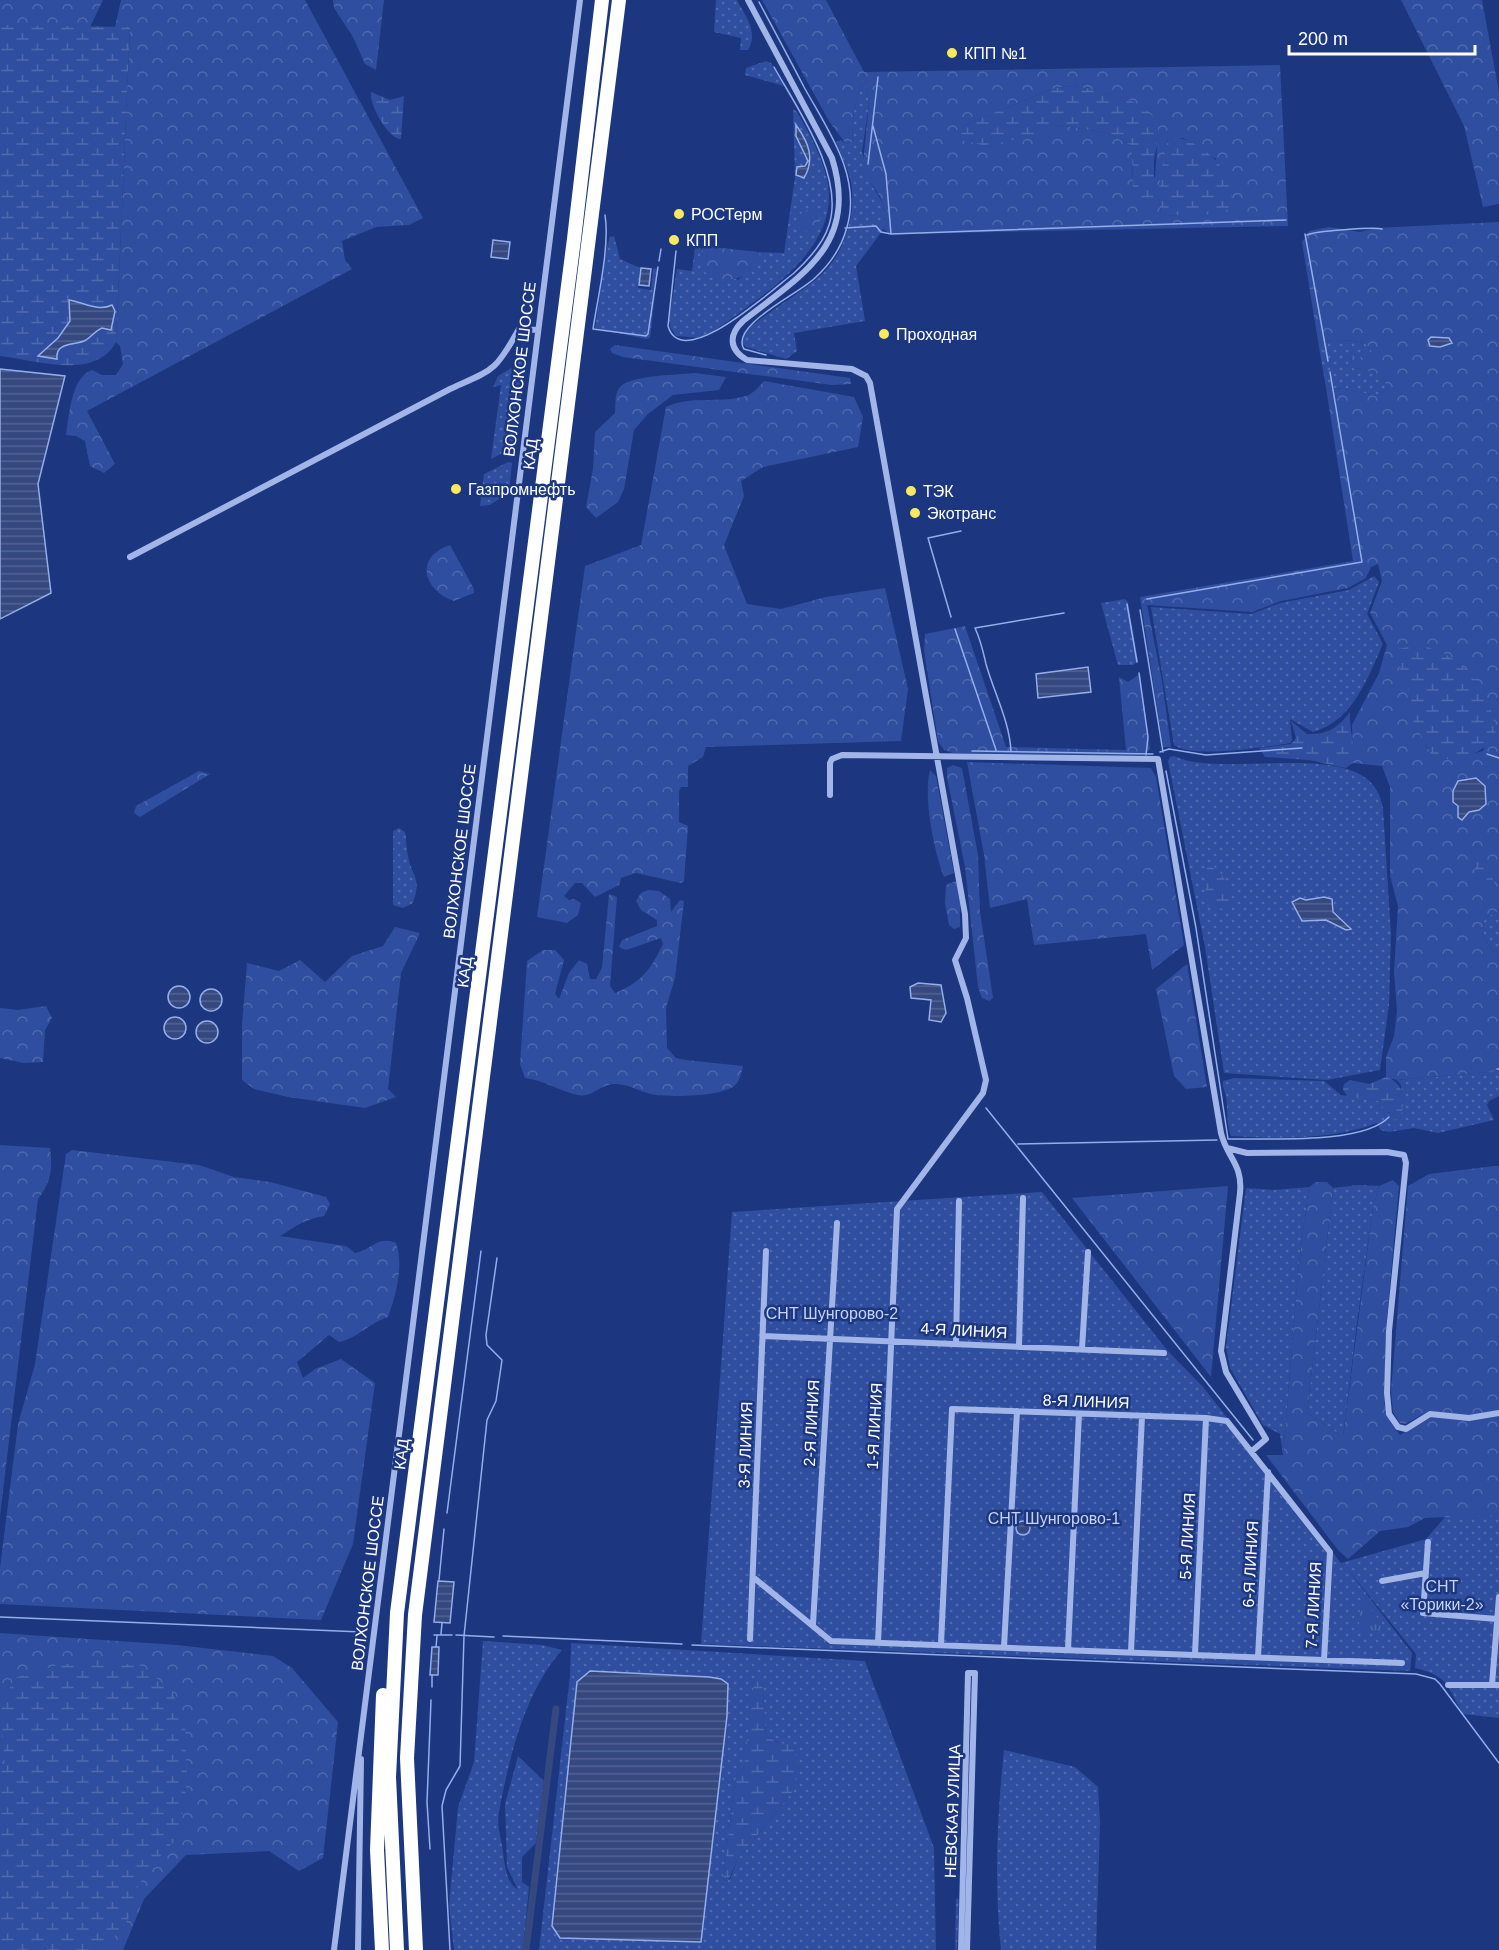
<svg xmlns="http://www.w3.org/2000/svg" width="1499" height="1950" font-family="Helvetica,sans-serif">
	<defs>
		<pattern id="grass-dots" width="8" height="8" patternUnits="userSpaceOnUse" patternTransform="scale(1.5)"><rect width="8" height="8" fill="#304e9f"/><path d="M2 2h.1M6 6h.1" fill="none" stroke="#4f69ad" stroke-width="1.8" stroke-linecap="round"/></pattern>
		<pattern id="forest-crowns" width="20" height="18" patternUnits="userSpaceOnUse" patternTransform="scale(1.5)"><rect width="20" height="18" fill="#304e9f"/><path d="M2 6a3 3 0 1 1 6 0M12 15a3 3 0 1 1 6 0" fill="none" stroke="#4f69ad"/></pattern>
		<pattern id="wetland-marsh" width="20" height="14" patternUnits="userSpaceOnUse" patternTransform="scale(1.5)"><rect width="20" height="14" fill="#304e9f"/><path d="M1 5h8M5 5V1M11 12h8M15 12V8" fill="none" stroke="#4f69ad"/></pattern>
		<pattern id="park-tufts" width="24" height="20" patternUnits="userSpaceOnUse" patternTransform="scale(1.5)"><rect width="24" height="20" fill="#304e9f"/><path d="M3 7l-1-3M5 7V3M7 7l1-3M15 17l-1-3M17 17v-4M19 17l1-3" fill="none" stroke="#4f69ad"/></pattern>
		<pattern id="water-rules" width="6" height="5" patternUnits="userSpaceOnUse" patternTransform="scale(1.5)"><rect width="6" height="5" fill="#35487f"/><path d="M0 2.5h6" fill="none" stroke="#536392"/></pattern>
	</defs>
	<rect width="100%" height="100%" fill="#1c3780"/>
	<path fill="url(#grass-dots)" fill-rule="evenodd" d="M716 0H737C745 16 759 32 748 50H740L741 38 714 32Z
		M766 61 771 63 784 86 745 75 746 68Z
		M864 73 869 103 862 152 869 180 883 204 885 216 883 230 856 266 865 321 794 333 797 351 786 359 746 347 743 344V333C765 314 791 299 814 281 843 259 857 217 851 182 848 168 841 155 836 142L841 140 846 144 852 142 854 111Z
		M793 109 797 112C809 133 822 156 827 179 843 249 761 296 713 332L701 338 676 336 670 327 669 319 677 269 692 271 695 247 701 248V264L738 280 761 259 758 252 784 253 795 177ZM796 125 811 155 806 177 799 178 796 171 808 161 796 136Z
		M614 236 620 259 640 268 638 288 651 290 653 269 658 268 650 338 646 339 595 328 607 246 610 237Z
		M1318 341C1332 343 1374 334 1372 356L1350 357 1353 368C1370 372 1381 370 1388 389L1376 396 1345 389 1326 388Z
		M524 345 526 358 515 447 491 459 501 385 493 387 498 376 518 364V355L516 352 520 346Z
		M508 462 512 463 509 492 490 505 480 506 484 474Z
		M1374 576 1379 582 1367 614 1383 644C1367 679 1353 721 1313 732L1290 719 1292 740 1290 743C1264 747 1195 759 1174 745L1151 607 1251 614 1280 603 1349 590Z
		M1125 599 1128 602 1138 661 1133 665H1118L1101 603Z
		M1174 756C1220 779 1351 740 1377 791 1380 796 1382 803 1383 809L1391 934 1389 1005 1380 1070 1327 1080 1224 1073 1205 947 1168 761 1170 757Z
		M399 828 405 832C407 841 406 848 408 856 412 878 422 876 413 903L403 908 393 905V831Z
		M1499 911V955C1486 945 1479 934 1485 918Z
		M1499 1071V1096L1489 1101 1487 1105 1494 1120 1438 1133 1414 1128 1389 1132 1380 1130 1377 1123C1332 1140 1278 1139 1231 1136 1226 1122 1228 1109 1226 1096 1225 1090 1222 1088 1223 1081L1234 1078 1324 1081 1341 1095 1379 1101 1386 1111 1403 1108 1401 1085 1397 1080Z
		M1358 1185 1379 1186 1373 1207 1357 1323 1343 1437 1307 1413 1333 1188Z
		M1309 1187 1299 1262 1283 1456 1280 1434 1263 1425 1230 1368 1226 1347 1246 1188 1274 1190Z
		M1042 1192 1167 1350 1203 1387 1341 1563 1426 1539 1446 1516 1499 1515V1718L1463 1714C1447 1686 1449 1676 1415 1668L1416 1654 1345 1566 1412 1653 1410 1671 701 1644 732 1212Z
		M483 1641 542 1645 562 1650C525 1691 509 1758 499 1812 496 1826 502 1839 503 1853 505 1866 506 1882 518 1890L507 1867 505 1804 518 1756 544 1781 536 1843 522 1857V1882L529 1887 523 1950H454L449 1905 458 1807 474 1762Z
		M571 1643 865 1661 934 1848 936 1950H539L570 1675ZM590 1671 728 1684 727 1716 701 1942 552 1926 577 1682ZM762 1679 766 1736 780 1743 794 1790 738 1859 730 1879 726 1881 723 1879 735 1780 744 1767Z
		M1004 1750 1075 1767 1098 1787 1100 1823 1096 1950H1001C994 1884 997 1816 1004 1750Z
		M956 1898 959 1900 957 1950H955Z"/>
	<path fill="url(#forest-crowns)" fill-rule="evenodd" d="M0 0H103L72 65 0 80Z
		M121 0H305L423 218 409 225 376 227 342 241 345 260 352 269 87 411 115 464 104 473 90 466 85 441 76 436 66 435C69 416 71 377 92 370L102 375H116L123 364 120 346 116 342 130 28 115 27Z
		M333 0H384L376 70 365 64 353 37 334 8Z
		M762 0H826L864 72 1280 65 1288 226 889 234 882 227C891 206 875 187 862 173L869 103 864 74 854 111 852 142 846 144 829 121ZM1074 86 1112 94 1157 148 1155 177 1133 196 1132 146 1108 133 1059 125 986 146 962 126 1055 88ZM1168 138H1183L1216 159 1205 213 1166 216 1160 210 1159 193Z
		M1401 0H1482L1499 92V204L1483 207 1464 126Z
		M798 221a11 11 0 1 1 22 0a11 11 0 1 1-22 0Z
		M1499 222V911L1485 918C1479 934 1486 945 1499 955V1071L1397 1080 1386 1077V1057L1394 1036 1397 1011 1394 972 1398 906 1390 876V787L1382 766 1353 763 1352 725 1379 673 1387 645 1370 613 1382 581 1378 564 1371 567 1366 578 1348 588 1281 601 1252 612 1147 605 1162 681 1171 747H1163L1140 597 1353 561 1326 388 1345 389 1376 396 1388 389C1381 370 1369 372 1353 368L1350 357 1372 356C1373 334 1333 343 1318 341L1302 242 1309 231 1329 227 1360 232 1376 228ZM1479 686 1494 723 1483 751 1446 760 1427 748 1410 704 1409 693ZM1476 778 1486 789 1485 805 1468 814 1457 811 1458 806 1452 797C1455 782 1461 779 1476 778Z
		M703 246 758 252 761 259C739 294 688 283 703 246Z
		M615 345 850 378 851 384 832 385 623 357 612 353 610 349Z
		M695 373 726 377 719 390 673 395 648 414 634 430 624 489 618 502 596 518 586 507 593 469 595 432 615 413C616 404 614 392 621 386 633 375 678 375 695 373Z
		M764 381 854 397 863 417 858 447 763 467 741 481 744 496 724 545 747 604 781 609 826 597 885 588 908 689 901 741 706 747 703 757 688 766V787H681L679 791V822L688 826 684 881 681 883 636 873 621 878 619 885 595 897 582 883H575L564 896 569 900 574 899 581 903 578 915 567 923 537 917 585 566 641 545 666 407C691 395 719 404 746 396 753 394 759 386 764 381Z
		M450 545 474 589V593L454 601C423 590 414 557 450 545Z
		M965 626 1006 747 1126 750 1119 677 1128 682 1140 674 1150 749 1145 754 1128 755 953 753 944 750 938 741 924 650 925 634Z
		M967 762 1151 768 1156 777 1184 945 1152 970 1146 934 1034 945 1027 899 990 908 984 855Z
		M953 765 962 768 978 855 980 912 993 998 989 1001 982 998 978 987 965 867 947 777V768Z
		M930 770 936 776 954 873 944 877C934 851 923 797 930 770Z
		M199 771 210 774 140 817 134 813 136 806Z
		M956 881 960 904V927L954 929 949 925 945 903 946 885Z
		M648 890 659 891 670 899 671 912 680 900 684 901 675 978 666 1008 667 1048 676 1058 685 1060 743 1066C742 1071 740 1079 737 1083 728 1097 673 1097 656 1095 643 1094 631 1084 616 1084 601 1083 593 1098 578 1095 559 1091 544 1080 525 1078L520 1064 527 961 543 950H555L564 960 555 994 559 999 569 973 579 960 587 964 590 979H596L602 968 609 894 617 897 610 986 615 993C642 982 651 969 663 944L661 938 626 950 619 947 622 940 657 926V920L641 910 636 901 641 893Z
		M395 927 420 933 401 973 388 1089 396 1097 365 1108 288 1097 254 1089 242 1080V1025L247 963 279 971 300 960 325 982 352 956 383 946Z
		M1187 964 1207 1087 1186 1089 1174 1076 1156 989Z
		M46 1006 52 1018 45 1030 43 1062 24 1063 0 1058V1008L18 1010Z
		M0 1145 50 1148C53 1169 51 1182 38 1199L0 1516Z
		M72 1150 199 1165 234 1177 270 1182 326 1197 330 1204 324 1216C302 1220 297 1226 280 1236L346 1246 355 1253C371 1250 378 1235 396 1243 404 1265 396 1295 388 1317 369 1323 358 1338 339 1342L329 1335 297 1362 303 1378 315 1369 341 1359 375 1383 353 1544 321 1620 0 1604V1568L18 1424 35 1364 66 1154Z
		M1494 1166H1499V1411L1469 1416 1429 1411 1405 1424 1400 1423 1393 1412 1391 1391 1408 1186 1429 1174Z
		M1393 1180 1399 1186 1386 1329 1384 1403 1391 1423 1400 1435 1431 1416 1469 1419 1499 1414V1515L1425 1518 1408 1527 1380 1531 1348 1559 1338 1550 1266 1455H1283L1299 1262 1309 1187 1316 1182H1327L1333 1188 1307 1413 1343 1437 1373 1207 1379 1186Z
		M1228 1186 1211 1377 1072 1198Z
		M0 1633 177 1645 273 1656 292 1668 338 1722 323 1858 299 1871 269 1851 186 1855 144 1899 123 1950H0Z"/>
	<path fill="url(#wetland-marsh)" d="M0 25 130 27 116 342C95 381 35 360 0 356Z
		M1074 86C1097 90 1153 99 1158 128 1160 139 1155 150 1154 161 1153 177 1158 193 1148 207L1139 206 1133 196 1132 146 1108 133 1059 125 1044 133 986 146 957 139 955 132 962 126 1055 88Z
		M371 92 390 100 404 96 401 139C388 139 369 104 371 92Z
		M1172 136C1206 143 1235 171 1232 207 1216 218 1185 214 1166 216L1161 212C1155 189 1164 161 1168 138Z
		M1419 645C1465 655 1491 688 1496 735 1482 756 1458 760 1434 760L1411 717 1409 693 1397 660 1398 649Z
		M1350 712C1349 730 1356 746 1353 763L1346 768 1309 760 1265 757 1259 748 1291 744 1296 738 1291 721 1307 734C1327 735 1338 728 1350 712Z
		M1478 858 1485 865 1499 891 1490 890 1476 872 1474 861Z
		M1213 866 1220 872 1232 892 1228 909 1208 908 1205 881 1207 868Z
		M1386 1077C1404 1082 1405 1099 1401 1117L1394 1120 1389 1117 1379 1101 1348 1097 1343 1090 1344 1084 1350 1080 1369 1084Z
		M98 1660 142 1666 172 1691 185 1722 187 1779 180 1835 149 1868 136 1890 128 1920 103 1950H0V1771L5 1766 1 1709 14 1678 58 1665Z
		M762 1678 766 1736 779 1743 795 1745 797 1768 794 1790 738 1859 729 1879 726 1881 723 1879 735 1780 744 1767 754 1681Z"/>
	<path fill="url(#park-tufts)" d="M1364 1600 1388 1632 1359 1631 1360 1603Z"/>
	<path fill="url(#water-rules)" stroke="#94adeb" stroke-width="1.5" d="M796 125C809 143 815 159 804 178L796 175 797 167 805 166 808 161 796 136Z
		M493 240 510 242 508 259 491 257Z
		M641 268 651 269 649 286 639 285Z
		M69 300C83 302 98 312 112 305L115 311 111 330 102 328C95 331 92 336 86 340 76 346 55 341 57 359L38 356 58 338 70 321Z
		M1431 337 1449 338 1452 343 1440 347 1430 346 1428 340Z
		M0 369 65 376 38 484 51 593 0 619Z
		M1088 667 1091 692 1038 698 1036 674Z
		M1476 778 1485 786 1486 804 1479 810 1469 812 1462 820 1458 817V806L1453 802V791L1458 781Z
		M1324 897 1332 899 1333 912 1351 929 1346 930 1326 920 1302 921 1292 902 1300 898 1306 900Z
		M918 983 941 985 946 1013 941 1022 929 1020 931 1000 911 998 910 987Z
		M168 997a11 11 0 1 1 22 0a11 11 0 1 1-22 0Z
		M200 1000a11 11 0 1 1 22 0a11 11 0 1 1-22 0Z
		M164 1028a11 11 0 1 1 22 0a11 11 0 1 1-22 0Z
		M196 1032a11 11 0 1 1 22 0a11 11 0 1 1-22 0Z
		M1016 1528a7 7 0 1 1 14 0a7 7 0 1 1-14 0Z
		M438 1581 454 1582 450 1623 434 1622Z
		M432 1647H439L438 1675H430Z
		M590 1671 709 1677 721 1679 728 1684 727 1716 701 1942 560 1938 552 1926 577 1682Z"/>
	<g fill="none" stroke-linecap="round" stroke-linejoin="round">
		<path stroke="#94adeb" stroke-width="1.5" d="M759 2C774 30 789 58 804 87 827 129 862 176 847 227 842 246 830 264 816 277 801 293 729 325 744 349L766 355
			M873 126 886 174 891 234
			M868 164 878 77
			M605 215C610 246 598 296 593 329L646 336 648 334 658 267
			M845 228 876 226 881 232 891 234 1286 220
			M1305 234 1328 361
			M1307 235C1314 231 1374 227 1382 229
			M676 251 668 326C682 374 774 288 794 273 807 261 824 242 829 225 845 176 797 108 774 67
			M659 261 661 249
			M1147 599 1362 562 1330 372
			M1127 604 1137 662
			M1140 610 1163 752
			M951 617 928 538 961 531
			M955 629 996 750
			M1139 673 1148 737 1146 755
			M972 751 1153 754
			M1011 752C1010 722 994 693 986 664 983 651 981 641 975 628L1064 613
			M1160 752 1169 749 1206 755 1302 748
			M1487 754 1499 758
			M1166 771 1196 928 1228 1139
			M1497 1069H1499
			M986 1108 1253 1440
			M1229 1139C1266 1138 1363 1145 1389 1117
			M1018 1144 1217 1140
			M447 1513 481 1251
			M439 1580 444 1529
			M0 1617 362 1632
			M441 1634 442 1623
			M434 1635H452
			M456 1635 494 1637
			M503 1636 682 1644
			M692 1645 1416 1674 1435 1679 1440 1684 1499 1763
			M436 1647 437 1636
			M432 1687V1675
			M430 1849 427 1802 431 1700
			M450 1950 442 1806 446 1790 460 1766 464 1636 487 1420 496 1401 502 1360 487 1345 486 1335 497 1258"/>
		<path stroke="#35487f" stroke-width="7" d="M526 1950 556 1709"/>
		<path stroke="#a1b5e9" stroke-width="6" d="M748 0 832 158C859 244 803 274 743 321 729 334 728 349 747 360L852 369 866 376 870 383 965 914 966 938 955 960 967 998 986 1080 983 1093 897 1209 878 1643
			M130 557 450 389C494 369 495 372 519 329L538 330
			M830 795V763L832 759 842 755 1158 759 1221 1133C1227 1158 1243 1164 1240 1193L1221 1351 1226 1372 1266 1439 1252 1451
			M1227 1148 1247 1153 1387 1152 1404 1155 1406 1163 1389 1331 1387 1393 1389 1414 1398 1427 1406 1429 1430 1414 1469 1418 1499 1413
			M763 1336 1164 1353
			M956 1343 959 1201
			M1019 1346 1023 1198
			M1082 1349 1088 1252
			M1428 1542 1423 1613 1497 1619
			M753 1577 831 1641 1402 1663
			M1382 1581 1426 1573
			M813 1624 837 1223
			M750 1639 766 1251
			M941 1644 952 1409 1206 1418 1227 1421 1330 1552 1324 1660
			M1004 1647 1017 1411
			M1068 1649 1079 1414
			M1131 1652 1142 1416
			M1195 1654 1206 1418
			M1258 1657 1268 1472
			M1448 1685H1499
			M1492 1685 1499 1597
			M334 1950 580 0
			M358 1950 361 1759
			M961 1950 968 1673H975L967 1950"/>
		<path stroke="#fff" stroke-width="14" d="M382 1950 377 1850 383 1695
			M397 1950 389 1777 397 1613 574 239 602 0
			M416 1950 407 1758 415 1615 619 0"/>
	</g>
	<g fill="#fae85e" stroke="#1c3780" stroke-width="2">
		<circle cx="952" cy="53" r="6"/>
		<circle cx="679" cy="214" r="6"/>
		<circle cx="674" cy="240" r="6"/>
		<circle cx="884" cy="334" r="6"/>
		<circle cx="456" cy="489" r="6"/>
		<circle cx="911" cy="491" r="6"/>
		<circle cx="915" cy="513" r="6"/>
	</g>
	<g text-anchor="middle" stroke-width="5" stroke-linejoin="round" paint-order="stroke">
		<g font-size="16" fill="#fff" stroke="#1c3780" text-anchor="start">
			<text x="964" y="59">КПП №1</text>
			<text x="691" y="220">РОСТерм</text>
			<text x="686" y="246">КПП</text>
			<text x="896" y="340">Проходная</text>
			<text x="468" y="495">Газпромнефть</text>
			<text x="923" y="497">ТЭК</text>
			<text x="927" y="519">Экотранс</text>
		</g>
		<g font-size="16" fill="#fff" stroke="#1c3780">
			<text transform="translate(519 369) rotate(-83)" y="6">ВОЛХОНСКОЕ ШОССЕ</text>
			<text transform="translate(530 454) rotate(-83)" y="6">КАД</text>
			<text transform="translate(459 851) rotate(-83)" y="6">ВОЛХОНСКОЕ ШОССЕ</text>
			<text transform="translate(464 972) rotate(-83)" y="6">КАД</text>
			<text transform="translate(964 1330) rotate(3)" y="6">4-Я ЛИНИЯ</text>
			<text transform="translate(1086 1401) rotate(2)" y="6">8-Я ЛИНИЯ</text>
			<text transform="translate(811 1423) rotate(-87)" y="6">2-Я ЛИНИЯ</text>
			<text transform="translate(874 1426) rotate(-87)" y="6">1-Я ЛИНИЯ</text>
			<text transform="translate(745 1445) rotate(-88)" y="6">3-Я ЛИНИЯ</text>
			<text transform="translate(401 1454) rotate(-83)" y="6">КАД</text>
			<text transform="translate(1187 1536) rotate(-87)" y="6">5-Я ЛИНИЯ</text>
			<text transform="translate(1250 1564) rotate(-87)" y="6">6-Я ЛИНИЯ</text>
			<text transform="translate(367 1583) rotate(-83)" y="6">ВОЛХОНСКОЕ ШОССЕ</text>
			<text transform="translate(1313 1605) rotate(-87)" y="6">7-Я ЛИНИЯ</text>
			<text transform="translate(952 1811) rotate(-88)" y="6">НЕВСКАЯ УЛИЦА</text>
		</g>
		<g font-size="16" fill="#c5d3f7" stroke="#1c3780">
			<text x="832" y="1319">СНТ Шунгорово-2</text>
			<text x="1054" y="1524">СНТ Шунгорово-1</text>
			<text x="1442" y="1592">СНТ<tspan x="1442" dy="18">«Торики-2»</tspan></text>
		</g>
	</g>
	<path d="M1289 45v9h186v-9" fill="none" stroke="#ffffff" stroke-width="3"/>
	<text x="1298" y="45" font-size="18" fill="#ffffff" stroke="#1c3780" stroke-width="4.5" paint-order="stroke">200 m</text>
</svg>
